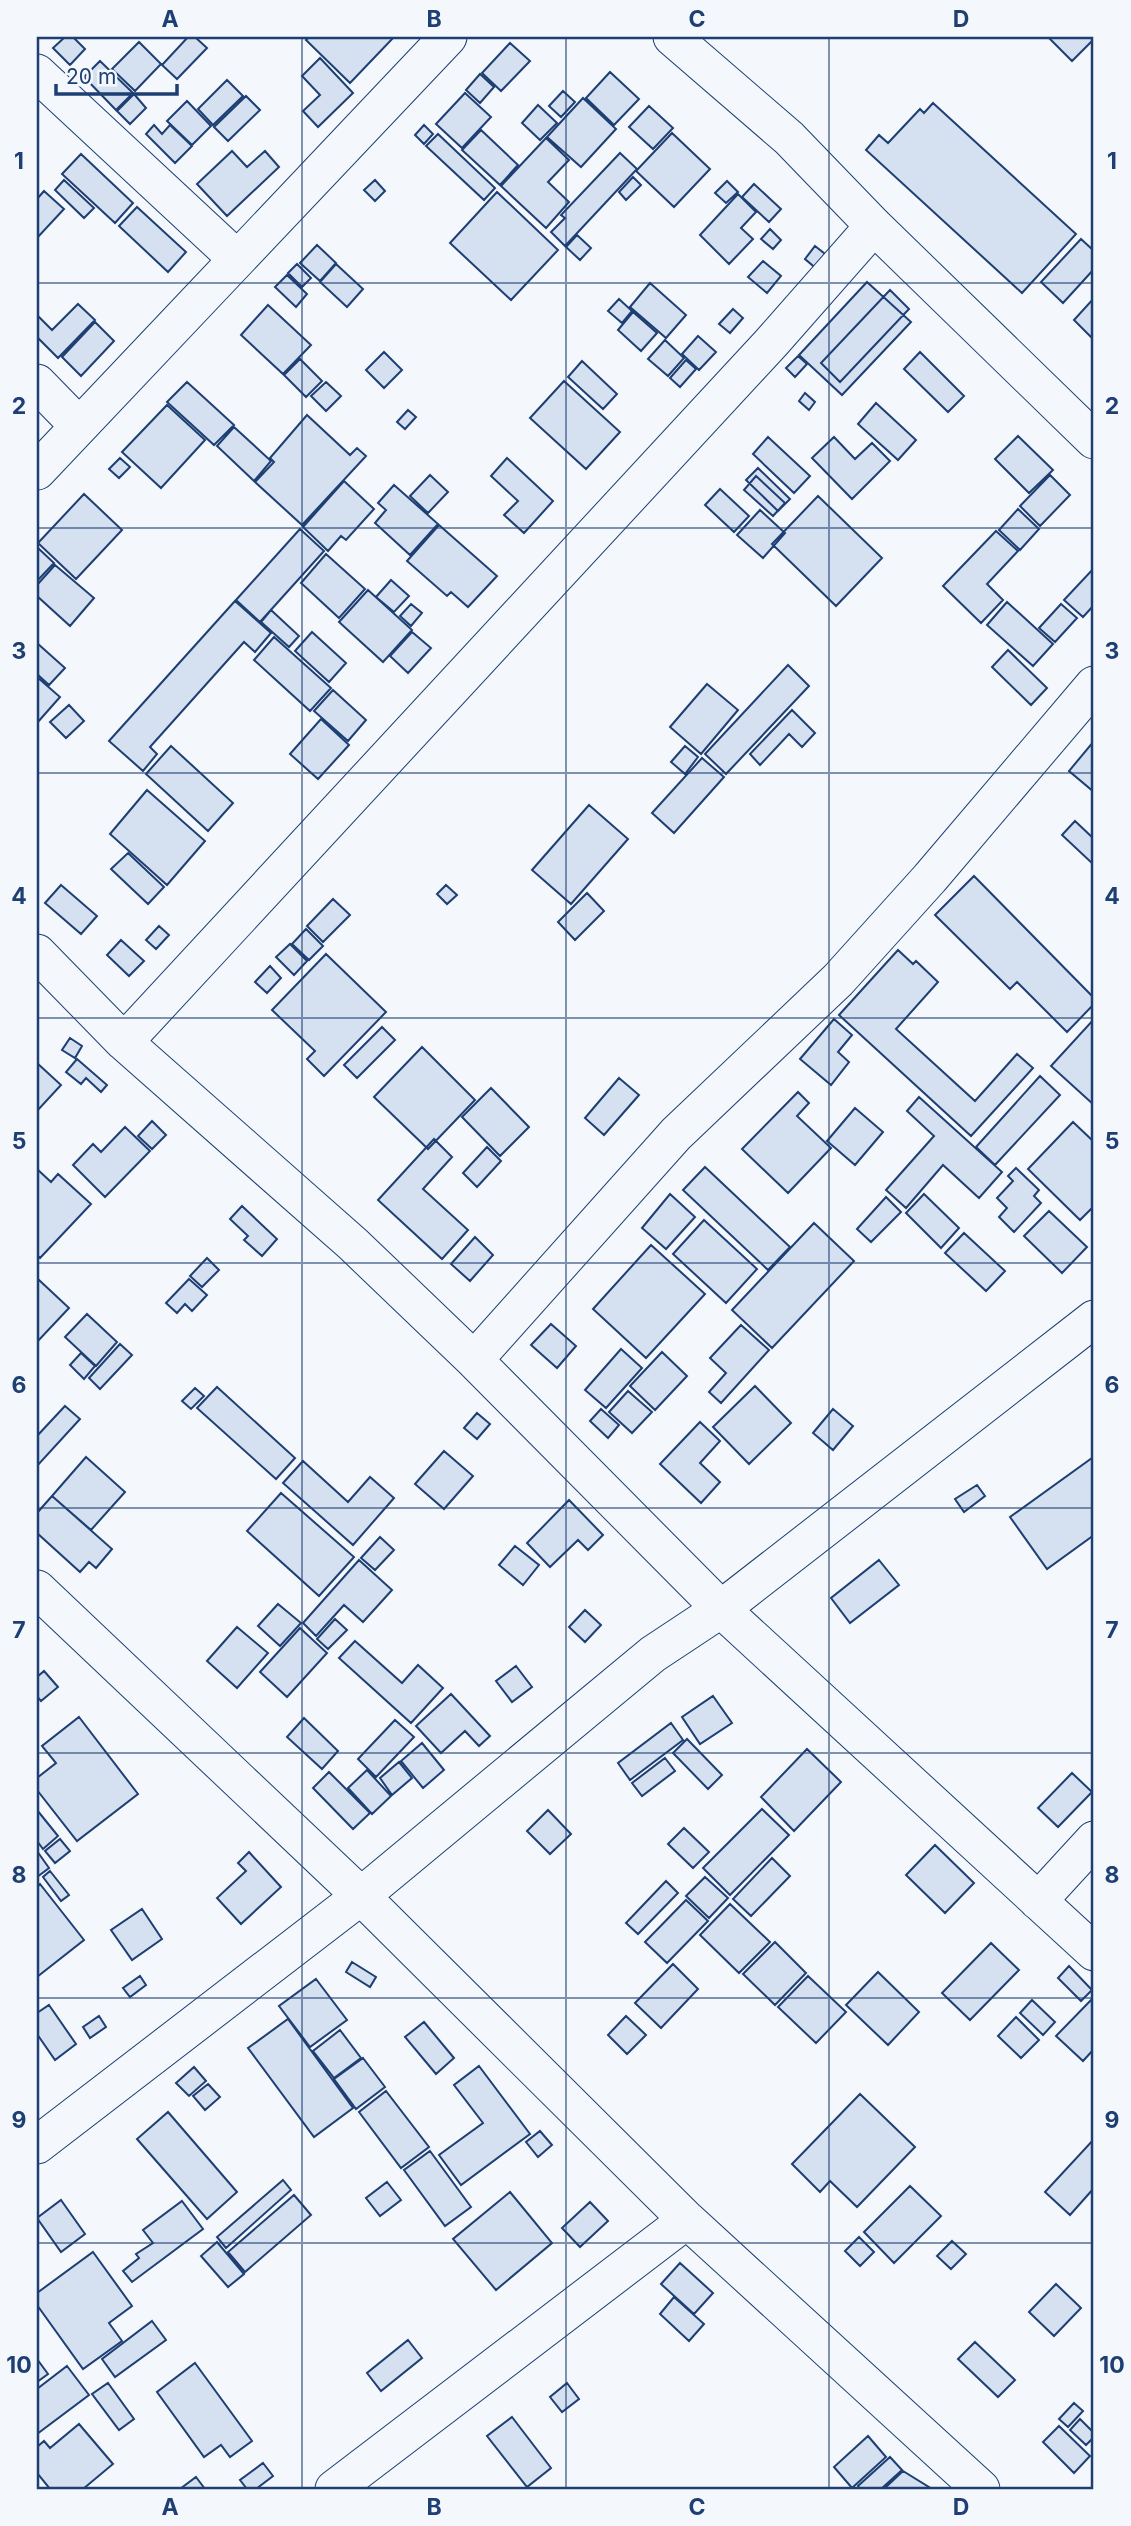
<svg xmlns="http://www.w3.org/2000/svg" width="1131" height="2526" font-family="Inter,sans-serif">
	<rect width="100%" height="100%" fill="#f4f7fb"/>
	<path fill="#d5e0f0" stroke="#1d3f73" stroke-width="2" d="M65 37H73L85 49 70 65 53 48Z
		M188 37H195L207 48 177 79 162 65Z
		M309 37H394L350 83 306 40Z
		M1048 37H1094V39L1072 61Z
		M139 42 161 64 135 91 112 69Z
		M510 43 530 61 501 91 482 73Z
		M320 58 353 93 318 127 303 111 320 95 302 76Z
		M100 61 133 93 116 110 84 77Z
		M610 72 639 99 614 125 586 98Z
		M480 74 494 87 480 103 466 90Z
		M227 80 243 96 213 125 198 109Z
		M563 91 575 102 561 117 549 106Z
		M465 93 491 117 462 148 436 124Z
		M134 94 146 108 130 124 117 111Z
		M246 96 260 110 228 141 214 127Z
		M583 98 616 129 581 167 547 137Z
		M187 101 211 126 192 145 167 121Z
		M933 103 1076 234 1022 293 866 150 879 135 888 143 920 109 924 113Z
		M538 105 557 123 540 140 522 123Z
		M649 106 673 128 653 149 629 127Z
		M154 125 162 134 170 125 192 146 175 163 146 134Z
		M424 125 433 134 424 144 415 135Z
		M481 130 518 165 500 185 462 150Z
		M672 133 710 169 674 207 636 171Z
		M438 134 495 188 484 200 426 146Z
		M546 138 569 160 548 182 569 202 546 228 501 186Z
		M232 151 247 167 265 151 279 167 227 216 197 184Z
		M620 153 637 169 565 246 551 232 565 218 561 215Z
		M81 154 133 203 115 223 62 174Z
		M633 177 641 185 626 200 619 192Z
		M64 180 94 208 84 218 55 190Z
		M375 180 385 191 375 201 364 190Z
		M727 181 738 192 726 203 715 193Z
		M754 184 781 209 769 222 742 197Z
		M44 191 64 209 37 238V199Z
		M497 192 558 250 511 300 450 243Z
		M738 194 756 212 741 228 753 239 729 264 700 235Z
		M137 207 186 252 168 272 119 226Z
		M770 229 781 240 773 249 761 239Z
		M577 235 591 248 580 260 566 247Z
		M1081 239 1094 251V269L1063 303 1041 282Z
		M317 245 336 263 320 281 300 263Z
		M815 246 829 257 818 270 805 259Z
		M763 261 781 276 767 293 748 277Z
		M297 264 311 278 302 287 288 273Z
		M336 264 363 289 347 307 320 282Z
		M287 275 307 294 296 307 275 287Z
		M867 282 911 322 842 395 799 355Z
		M650 283 686 315 666 338 630 307Z
		M890 290 909 309 840 382 821 363Z
		M1094 298V340L1074 320Z
		M619 299 632 311 622 323 608 311Z
		M78 304 95 320 58 358 37 337V315L52 330Z
		M268 305 311 345 283 374 241 335Z
		M733 309 743 318 730 333 719 324Z
		M633 312 657 333 641 351 618 330Z
		M95 322 114 341 81 376 62 357Z
		M698 336 716 352 699 370 682 354Z
		M665 340 684 358 668 376 648 359Z
		M384 352 402 370 384 388 366 370Z
		M920 352 964 396 948 412 904 369Z
		M798 356 807 364 795 377 786 368Z
		M300 359 322 381 306 397 284 375Z
		M686 360 696 369 680 387 670 378Z
		M582 361 617 394 603 409 568 377Z
		M564 381 620 432 586 469 530 418Z
		M187 382 234 425 214 445 167 402Z
		M326 382 341 396 326 411 311 396Z
		M805 393 815 402 809 410 799 401Z
		M876 403 916 440 898 460 858 424Z
		M167 405 205 440 161 488 122 452Z
		M408 410 416 417 405 429 397 422Z
		M307 415 350 455 357 448 366 456 302 525 255 482 274 462 270 458Z
		M234 427 271 461 254 481 217 446Z
		M1018 436 1053 470 1029 493 995 459Z
		M768 437 810 476 794 493 753 454Z
		M834 437 855 459 872 443 890 461 852 499 812 458Z
		M120 458 130 467 119 478 109 469Z
		M507 458 553 501 524 533 504 515 518 501 491 476Z
		M758 468 790 499 778 511 746 480Z
		M430 475 448 492 428 513 410 496Z
		M1050 475 1070 495 1040 526 1020 506Z
		M756 476 785 503 773 516 744 490Z
		M344 481 374 509 346 540 341 536 328 551 303 527Z
		M394 485 438 524 410 555 375 523 386 510 378 503Z
		M720 489 749 516 734 532 705 505Z
		M84 494 122 530 76 579 38 543Z
		M818 496 882 558 836 606 772 544Z
		M1018 509 1039 529 1020 550 999 530Z
		M760 510 785 533 763 558 737 535Z
		M439 525 497 576 468 607 451 592 447 596 407 561Z
		M300 529 324 551 260 622 236 600Z
		M996 531 1018 551 987 584 1003 600 981 623 943 586Z
		M38 548 54 563 38 580 37 550Z
		M326 554 365 589 339 618 301 583Z
		M55 565 94 598 70 626 37 596V585Z
		M1094 568V605L1083 617 1064 600Z
		M391 580 409 596 394 612 376 597Z
		M368 590 412 630 383 662 339 622Z
		M235 601 271 633 255 652 244 642 150 747 157 754 143 771 109 741Z
		M1007 602 1053 644 1033 666 987 625Z
		M411 604 422 613 411 626 400 616Z
		M1061 604 1077 618 1055 642 1039 628Z
		M271 610 299 636 289 647 261 622Z
		M312 632 346 663 329 682 295 651Z
		M412 632 431 648 408 673 390 656Z
		M274 637 331 688 310 711 254 660Z
		M37 643 65 668 49 685 37 674Z
		M1008 650 1047 688 1031 705 992 667Z
		M788 665 809 686 726 774 705 754Z
		M37 677 60 697 37 723Z
		M707 684 738 710 701 754 670 727Z
		M333 690 366 720 348 741 314 711Z
		M69 705 84 721 66 738 50 722Z
		M792 710 815 733 802 747 789 734 760 765 750 754Z
		M321 719 349 745 318 779 290 754Z
		M1094 741V792L1069 771Z
		M171 746 233 803 208 831 146 774Z
		M685 746 698 757 685 774 671 762Z
		M702 758 724 777 674 833 652 813Z
		M147 790 205 841 167 885 110 834Z
		M589 805 628 839 571 904 532 870Z
		M1075 821 1094 839V865L1062 835Z
		M128 853 164 887 148 904 111 869Z
		M974 876 1094 998V1004L1067 1032 1017 982 1010 989 935 915Z
		M61 885 97 916 81 934 45 903Z
		M446 885 457 895 447 904 437 894Z
		M587 893 604 911 575 940 558 922Z
		M333 899 350 915 323 942 307 926Z
		M159 926 169 935 156 949 146 940Z
		M306 929 323 946 309 960 292 944Z
		M121 940 144 961 129 976 107 955Z
		M290 944 307 961 294 975 276 957Z
		M898 950 913 964 916 961 938 982 896 1029 975 1101 1017 1054 1033 1068 971 1136 839 1015Z
		M326 954 386 1012 324 1076 307 1059 315 1051 272 1010Z
		M270 966 281 978 267 993 255 982Z
		M834 1019 852 1035 838 1052 849 1062 831 1085 800 1059Z
		M1094 1019V1105L1051 1066Z
		M382 1027 395 1040 357 1078 344 1065Z
		M70 1038 82 1046 75 1058 62 1050Z
		M422 1047 475 1100 428 1149 374 1097Z
		M77 1059 107 1085 101 1092 86 1078 81 1084 66 1072Z
		M37 1063 61 1085 37 1111Z
		M1040 1076 1060 1095 995 1165 976 1147Z
		M619 1078 639 1095 604 1135 585 1118Z
		M491 1088 529 1127 500 1156 462 1117Z
		M798 1092 809 1103 797 1116 831 1148 788 1193 742 1149Z
		M919 1097 1002 1172 979 1198 943 1165 906 1208 886 1190 934 1136 907 1111Z
		M855 1108 883 1132 855 1165 827 1141Z
		M152 1121 166 1135 152 1149 138 1136Z
		M1073 1122 1094 1142V1206L1080 1220 1028 1169Z
		M125 1127 150 1151 105 1197 73 1165 93 1144 101 1152Z
		M434 1139 452 1157 423 1189 468 1230 442 1259 378 1200Z
		M487 1147 501 1161 477 1187 463 1173Z
		M705 1167 790 1247 768 1270 683 1190Z
		M1016 1168 1039 1190 1034 1196 1041 1203 1014 1232 999 1217 1007 1208 997 1198 1013 1181 1008 1176Z
		M37 1169 51 1182 58 1174 91 1204 40 1258 37 1255Z
		M670 1194 695 1217 666 1249 642 1228Z
		M924 1194 959 1228 941 1248 906 1213Z
		M886 1197 901 1212 871 1242 857 1229Z
		M242 1206 277 1239 262 1256 244 1240 248 1236 230 1219Z
		M1049 1211 1087 1247 1062 1273 1024 1236Z
		M704 1220 757 1269 726 1303 673 1254Z
		M814 1223 854 1261 772 1348 732 1310Z
		M964 1233 1005 1271 986 1291 945 1253Z
		M475 1237 493 1255 470 1281 451 1264Z
		M651 1245 705 1294 646 1358 593 1309Z
		M207 1258 219 1270 202 1287 190 1276Z
		M189 1279 207 1295 192 1311 185 1304 177 1313 166 1303Z
		M39 1280 69 1308 37 1342V1283Z
		M87 1314 117 1342 96 1366 65 1337Z
		M551 1324 576 1346 557 1368 531 1345Z
		M741 1325 769 1350 721 1403 709 1392 726 1373 710 1358Z
		M120 1344 132 1355 100 1389 89 1378Z
		M621 1349 642 1368 606 1408 585 1390Z
		M662 1352 687 1376 655 1410 630 1386Z
		M81 1353 95 1366 84 1379 70 1365Z
		M755 1386 791 1423 749 1464 713 1427Z
		M217 1387 295 1458 276 1479 197 1408Z
		M195 1388 204 1396 191 1409 182 1401Z
		M628 1391 652 1412 632 1433 609 1412Z
		M65 1406 80 1419 37 1466V1436Z
		M601 1409 619 1425 608 1438 590 1421Z
		M833 1409 853 1426 833 1450 813 1433Z
		M477 1413 490 1424 477 1439 464 1428Z
		M700 1422 720 1441 700 1463 720 1482 701 1503 660 1464Z
		M444 1451 473 1476 444 1509 415 1484Z
		M86 1457 125 1492 91 1530 52 1496Z
		M1092 1458 1094 1462V1535L1047 1569 1010 1517Z
		M303 1461 348 1502 370 1477 394 1498 353 1545 283 1483Z
		M977 1485 985 1496 964 1512 955 1499Z
		M281 1493 354 1557 319 1596 247 1531Z
		M52 1496 112 1549 96 1568 89 1562 80 1572 37 1533V1513Z
		M569 1500 603 1535 588 1550 578 1540 550 1567 527 1543Z
		M380 1537 394 1550 375 1570 361 1558Z
		M515 1546 539 1565 523 1585 499 1565Z
		M359 1560 392 1590 363 1622 344 1605 316 1636 303 1623Z
		M879 1560 899 1585 850 1623 831 1598Z
		M278 1604 301 1623 280 1646 258 1626Z
		M585 1610 601 1625 585 1642 569 1627Z
		M335 1619 347 1630 328 1649 317 1639Z
		M237 1627 268 1653 237 1688 207 1661Z
		M300 1628 327 1653 287 1697 260 1672Z
		M355 1641 402 1683 418 1665 443 1688 411 1723 339 1658Z
		M516 1666 532 1687 512 1702 496 1681Z
		M44 1671 58 1687 41 1701 37 1696V1677Z
		M451 1694 490 1736 479 1746 465 1731 441 1753 416 1726Z
		M713 1696 732 1723 700 1744 682 1717Z
		M79 1717 138 1794 77 1841 37 1790V1778L56 1763 42 1746Z
		M304 1718 338 1751 322 1769 287 1737Z
		M395 1720 414 1737 376 1777 358 1759Z
		M671 1723 683 1740 630 1780 618 1763Z
		M687 1739 722 1775 708 1789 673 1753Z
		M422 1743 444 1770 423 1788 401 1761Z
		M807 1749 841 1782 794 1831 761 1797Z
		M665 1758 675 1771 642 1796 632 1783Z
		M399 1762 412 1778 392 1795 380 1778Z
		M367 1770 391 1796 372 1814 348 1788Z
		M329 1772 370 1813 353 1829 313 1788Z
		M1072 1773 1092 1792 1058 1827 1038 1808Z
		M762 1809 789 1835 730 1895 703 1868Z
		M37 1810 58 1836 43 1849 37 1841Z
		M548 1810 571 1834 550 1854 527 1831Z
		M684 1828 709 1852 693 1868 668 1844Z
		M60 1839 70 1851 55 1863 45 1851Z
		M935 1845 974 1883 945 1913 906 1875Z
		M37 1851 49 1868 37 1877Z
		M249 1852 281 1887 241 1924 217 1898 246 1871 238 1863Z
		M772 1858 790 1876 751 1916 733 1899Z
		M50 1871 69 1895 61 1901 43 1877Z
		M705 1877 728 1898 709 1918 686 1896Z
		M666 1881 678 1893 638 1934 626 1923Z
		M40 1884 84 1940 37 1977V1887Z
		M686 1900 708 1921 667 1963 645 1942Z
		M730 1904 770 1942 739 1973 700 1935Z
		M142 1909 162 1939 132 1960 111 1930Z
		M775 1942 806 1973 775 2005 743 1974Z
		M991 1943 1019 1970 970 2020 942 1993Z
		M352 1962 376 1977 370 1987 346 1972Z
		M673 1964 698 1989 661 2028 635 2003Z
		M1069 1966 1092 1990 1081 2001 1058 1978Z
		M878 1972 919 2012 888 2045 846 2005Z
		M140 1976 146 1985 130 1997 123 1988Z
		M808 1976 846 2012 816 2043 778 2007Z
		M316 1979 347 2020 310 2047 279 2006Z
		M1094 1997V2049L1083 2061 1056 2036Z
		M1032 2000 1055 2022 1043 2035 1020 2013Z
		M49 2005 76 2044 55 2060 37 2034V2013Z
		M99 2016 106 2027 90 2038 83 2027Z
		M626 2016 646 2035 627 2054 608 2035Z
		M1016 2017 1039 2040 1021 2058 998 2036Z
		M288 2019 353 2108 314 2137 248 2048Z
		M424 2022 454 2058 436 2074 405 2037Z
		M340 2030 361 2058 334 2078 313 2051Z
		M363 2058 385 2087 356 2109 334 2079Z
		M479 2066 530 2134 461 2185 439 2155 483 2123 454 2085Z
		M194 2067 206 2081 189 2096 176 2083Z
		M208 2084 220 2097 205 2110 193 2096Z
		M386 2091 429 2147 401 2168 359 2112Z
		M860 2094 915 2147 857 2207 830 2181 820 2192 792 2164Z
		M168 2112 237 2192 207 2219 137 2139Z
		M540 2131 552 2145 538 2157 526 2142Z
		M1094 2139V2188L1070 2215 1045 2192Z
		M430 2151 471 2207 445 2226 404 2170Z
		M283 2180 291 2190 226 2248 217 2237Z
		M387 2182 401 2200 380 2216 366 2198Z
		M910 2186 941 2216 894 2263 864 2232Z
		M510 2192 552 2243 496 2290 453 2239Z
		M294 2195 311 2215 245 2272 228 2252Z
		M61 2200 85 2234 61 2252 37 2218Z
		M182 2201 203 2229 132 2282 123 2271 139 2258 136 2254 153 2243 143 2230Z
		M590 2202 608 2221 580 2247 562 2228Z
		M859 2237 874 2252 860 2266 845 2251Z
		M952 2241 966 2254 951 2269 937 2256Z
		M217 2242 244 2274 228 2287 201 2256Z
		M93 2252 132 2306 109 2323 122 2341 83 2369 37 2305V2293Z
		M680 2263 713 2293 694 2314 661 2284Z
		M1056 2284 1081 2308 1054 2336 1029 2312Z
		M674 2297 704 2324 689 2341 660 2314Z
		M152 2321 166 2340 115 2377 102 2359Z
		M408 2340 422 2358 381 2391 367 2373Z
		M975 2342 1015 2380 998 2397 958 2359Z
		M37 2359 48 2374 37 2382Z
		M195 2363 252 2441 230 2457 221 2445 204 2457 157 2392Z
		M67 2366 89 2395 37 2434V2389Z
		M108 2383 134 2419 119 2430 92 2394Z
		M567 2383 579 2399 562 2412 550 2397Z
		M1074 2403 1083 2411 1068 2427 1059 2419Z
		M512 2417 551 2468 527 2487 487 2436Z
		M1080 2419 1094 2433V2437L1086 2445 1070 2430Z
		M79 2424 113 2464 83 2489H50L37 2473V2447L44 2441 50 2448Z
		M1059 2426 1090 2456 1074 2473 1043 2442Z
		M868 2436 886 2457 852 2488 834 2467Z
		M890 2457 902 2470 881 2489H860L858 2486Z
		M263 2463 273 2476 256 2489H247L240 2480Z
		M903 2471 932 2489 885 2488Z
		M196 2477 205 2489H180Z"/>
	<g fill="none" stroke-linecap="round" stroke-linejoin="round">
		<g stroke="#1d3f73" stroke-width="39">
			<path id="street" d="M672 37 789 138 874 226 1094 440
				M37 73 236 258
				M37 383 79 426
				M37 471 448 37
				M37 953 124 1042 353 1244 474 1360 721 1609 1094 1952
				M124 1042 771 343 874 226
				M474 1360 676 1134 838 980 930 878 1094 685
				M37 1589 361 1896 687 2220 981 2489
				M1038 1901 1094 1840
				M37 2145 361 1896 653 1654 721 1609 1094 1319
				M334 2489 687 2220"/>
		</g>
		<use href="#street" stroke="#f4f7fb" stroke-width="37"/>
	</g>
	<path fill="none" stroke="#1d3f73" stroke-width="2" stroke-opacity="0.55" d="M302 37V2489M566 37V2489M829 37V2489M37 283H1094M37 528H1094M37 773H1094M37 1018H1094M37 1263H1094M37 1508H1094M37 1753H1094M37 1998H1094M37 2243H1094"/>
	<rect width="1131" height="2526" fill="none" stroke="#f4f7fb" stroke-width="77"/>
	<path d="M56 84v10h121v-10" fill="none" stroke="#1d3f73" stroke-width="3.5"/>
	<text x="66" y="84" font-size="21" fill="#1d3f73" stroke="#f4f7fb" stroke-width="5" paint-order="stroke">20 m</text>
	<rect x="38" y="38" width="1054" height="2450" fill="none" stroke="#1d3f73" stroke-width="2.5"/>
	<g font-size="23" text-anchor="middle" font-weight="bold" fill="#1d3f73">
		<text x="170" y="27">A</text>
		<text x="434" y="27">B</text>
		<text x="697" y="27">C</text>
		<text x="961" y="27">D</text>
		<text x="19" y="169">1</text>
		<text x="1112" y="169">1</text>
		<text x="19" y="414">2</text>
		<text x="1112" y="414">2</text>
		<text x="19" y="659">3</text>
		<text x="1112" y="659">3</text>
		<text x="19" y="904">4</text>
		<text x="1112" y="904">4</text>
		<text x="19" y="1149">5</text>
		<text x="1112" y="1149">5</text>
		<text x="19" y="1393">6</text>
		<text x="1112" y="1393">6</text>
		<text x="19" y="1638">7</text>
		<text x="1112" y="1638">7</text>
		<text x="19" y="1883">8</text>
		<text x="1112" y="1883">8</text>
		<text x="19" y="2128">9</text>
		<text x="1112" y="2128">9</text>
		<text x="19" y="2373">10</text>
		<text x="1112" y="2373">10</text>
		<text x="170" y="2515">A</text>
		<text x="434" y="2515">B</text>
		<text x="697" y="2515">C</text>
		<text x="961" y="2515">D</text>
	</g>
</svg>
